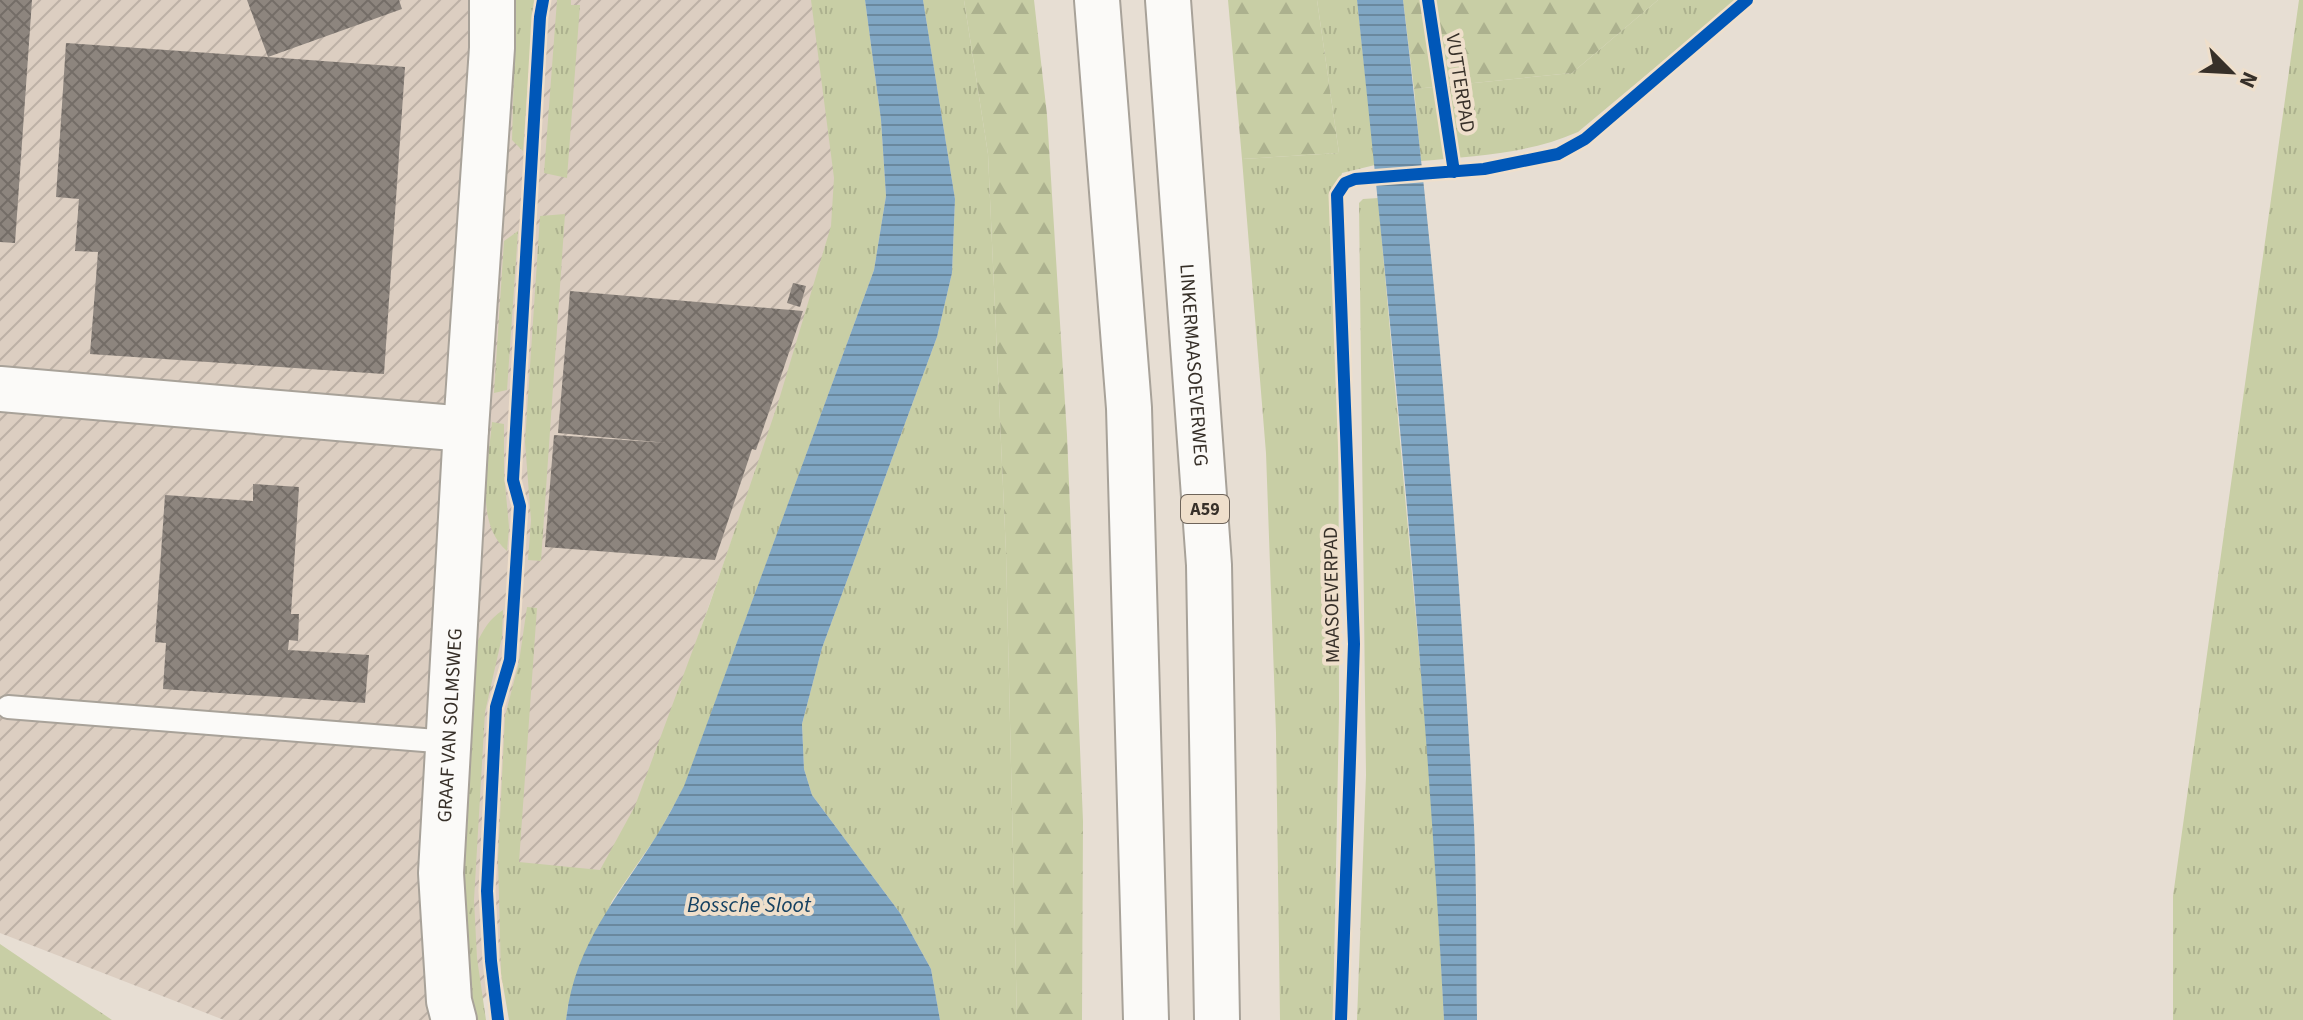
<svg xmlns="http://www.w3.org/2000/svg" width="2303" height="1020" font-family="'Source Sans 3',sans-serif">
	<defs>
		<pattern id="industrial-furrows" width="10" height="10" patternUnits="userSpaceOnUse" patternTransform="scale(2)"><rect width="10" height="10" fill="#dccec1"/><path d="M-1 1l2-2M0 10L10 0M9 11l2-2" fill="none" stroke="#bdb1a6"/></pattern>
		<pattern id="grass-tufts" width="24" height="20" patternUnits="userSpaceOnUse" patternTransform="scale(2)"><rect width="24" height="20" fill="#c8cea5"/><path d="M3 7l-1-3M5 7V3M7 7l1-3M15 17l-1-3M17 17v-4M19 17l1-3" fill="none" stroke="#acb18e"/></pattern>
		<pattern id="forest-firs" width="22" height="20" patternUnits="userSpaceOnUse" patternTransform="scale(2)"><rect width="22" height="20" fill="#c8cea5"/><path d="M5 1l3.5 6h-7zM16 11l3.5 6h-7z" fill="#acb18e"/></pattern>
		<pattern id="water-rules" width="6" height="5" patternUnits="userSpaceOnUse" patternTransform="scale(2)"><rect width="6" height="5" fill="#80a6c3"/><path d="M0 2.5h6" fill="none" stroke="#6a889e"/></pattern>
		<pattern id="building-cross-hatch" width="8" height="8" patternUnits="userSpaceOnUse" patternTransform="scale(2)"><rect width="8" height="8" fill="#8d857e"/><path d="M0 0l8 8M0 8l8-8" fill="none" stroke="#746d67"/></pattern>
	</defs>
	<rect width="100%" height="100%" fill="#e7ded3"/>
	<path fill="url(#industrial-furrows)" d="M0 0H826L851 198 607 898 457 1020H224L0 933Z"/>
	<path fill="url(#grass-tufts)" d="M516 0H534L523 151 512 140Z
		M557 0H571V5H580L567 178 544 173Z
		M811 0H865L881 120 886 196 874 270 684 787 658 834 612 901 568 1005 566 1020H509L501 974 498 859 505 716 519 662 527 607 537 608 519 862 600 870 635 806 709 606 778 403 831 226 834 178Z
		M923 0H964L988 154 1006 553 1017 1020H940L931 969 900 913 812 795 804 769 802 724 822 648 937 337 952 273 955 199Z
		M1317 0H1357L1375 165 1342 173 1338 188 1339 712 1333 1020H1280L1276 733 1266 453 1242 159 1339 153Z
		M1658 0H1736L1578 132C1528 154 1475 156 1421 161L1414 89 1572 73Z
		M2299 0H2303V1020H2173V896Z
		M1378 198 1433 806 1444 1020H1357L1366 775 1359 203 1363 199Z
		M565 214 541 561 528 560 531 520 525 442 540 216Z
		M518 231 507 390 494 393 504 241Z
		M492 422 504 424V473L509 527 507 551C473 522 489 462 492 422Z
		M503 610 502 637 485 712 474 900 477 958 486 1020H473C449 898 468 768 476 645 483 630 489 619 503 610Z
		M0 944 112 1020H0Z"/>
	<path fill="url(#forest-firs)" d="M964 0H1034L1047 115 1067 435 1083 821 1082 1020H1017L1006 553 988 154Z
		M1228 0H1317L1339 153 1242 159Z
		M1403 0H1658L1572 73 1414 89Z"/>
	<path fill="url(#water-rules)" d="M865 0H923L955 199 952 273 937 337 822 648 802 724 804 769 812 795 900 913 931 969 940 1020H566C575 943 618 898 657 835 667 819 675 803 684 786L874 270 886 196 881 120Z
		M1357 0H1403C1436 274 1459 550 1474 826 1477 891 1476 956 1477 1020H1444C1426 679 1393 340 1357 0Z"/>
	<path fill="url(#building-cross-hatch)" d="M0 0H32L15 243 0 242Z
		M247 0H399L402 9 268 57 405 67 384 374 90 354 98 252 75 251 79 199 56 197 66 43 268 57Z
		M793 283 806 286 800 307 787 303Z
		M570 291 803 311 756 450 752 449 715 560 545 547 554 435 667 443 558 433Z
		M253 484 299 487 291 614H299L298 641 289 640 288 650 369 655 365 703 163 689 166 643 155 642 165 495 253 501Z"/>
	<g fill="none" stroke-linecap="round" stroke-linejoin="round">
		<g stroke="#a8a299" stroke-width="26">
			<path id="service" d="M8 707 449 742"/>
		</g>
		<g stroke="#a8a299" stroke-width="48">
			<g id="minor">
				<path d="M0 389 466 429"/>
				<path id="s1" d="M454 1020 449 1001 441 873 466 429 492 48V0"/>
			</g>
		</g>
		<g stroke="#a8a299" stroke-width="48">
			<g id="motorway">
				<path d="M1097 0 1129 408 1146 1020"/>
				<path id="s2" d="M1168 0 1209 565 1217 1020"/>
			</g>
		</g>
		<use href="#service" stroke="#fbfaf8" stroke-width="22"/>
		<use href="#minor" stroke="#fbfaf8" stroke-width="44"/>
		<use href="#motorway" stroke="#fbfaf8" stroke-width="44"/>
		<g stroke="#efdfcb" stroke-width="17">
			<path id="cycleway" d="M1428 0 1454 172
				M498 1020 491 961 487 891 496 707 510 660 520 506 513 480 540 17 543 0
				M1341 1020 1354 644 1337 195 1345 183 1355 179 1484 169 1558 154 1585 139 1747 0"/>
		</g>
		<use href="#cycleway" stroke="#0057b8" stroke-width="12"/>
	</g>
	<g text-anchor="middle" stroke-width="8" stroke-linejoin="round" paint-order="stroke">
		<rect fill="#efdfcb" stroke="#6e645a" stroke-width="2" x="1181" y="495" width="48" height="28" rx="6"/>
		<g font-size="18" font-weight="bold" fill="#373029">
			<text x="1205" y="515">A59</text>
		</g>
		<g font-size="20" fill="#373029" stroke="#efdfcb">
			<text transform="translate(1461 83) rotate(81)" y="7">VUTTERPAD</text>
			<text dy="7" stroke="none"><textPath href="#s2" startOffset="366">LINKERMAASOEVERWEG</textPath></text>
			<text transform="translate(1331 595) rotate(-91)" y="7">MAASOEVERPAD</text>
			<text dy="7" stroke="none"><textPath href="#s1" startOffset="296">GRAAF VAN SOLMSWEG</textPath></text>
		</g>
		<g font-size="22" font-style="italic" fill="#154161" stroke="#efdfcb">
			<text x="749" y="912">Bossche Sloot</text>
		</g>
	</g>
	<g transform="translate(2231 72) rotate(114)" stroke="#efdfcb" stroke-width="6" paint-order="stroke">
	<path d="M0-6L14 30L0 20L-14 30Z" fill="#373029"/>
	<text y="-12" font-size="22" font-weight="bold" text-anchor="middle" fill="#373029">N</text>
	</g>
</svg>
